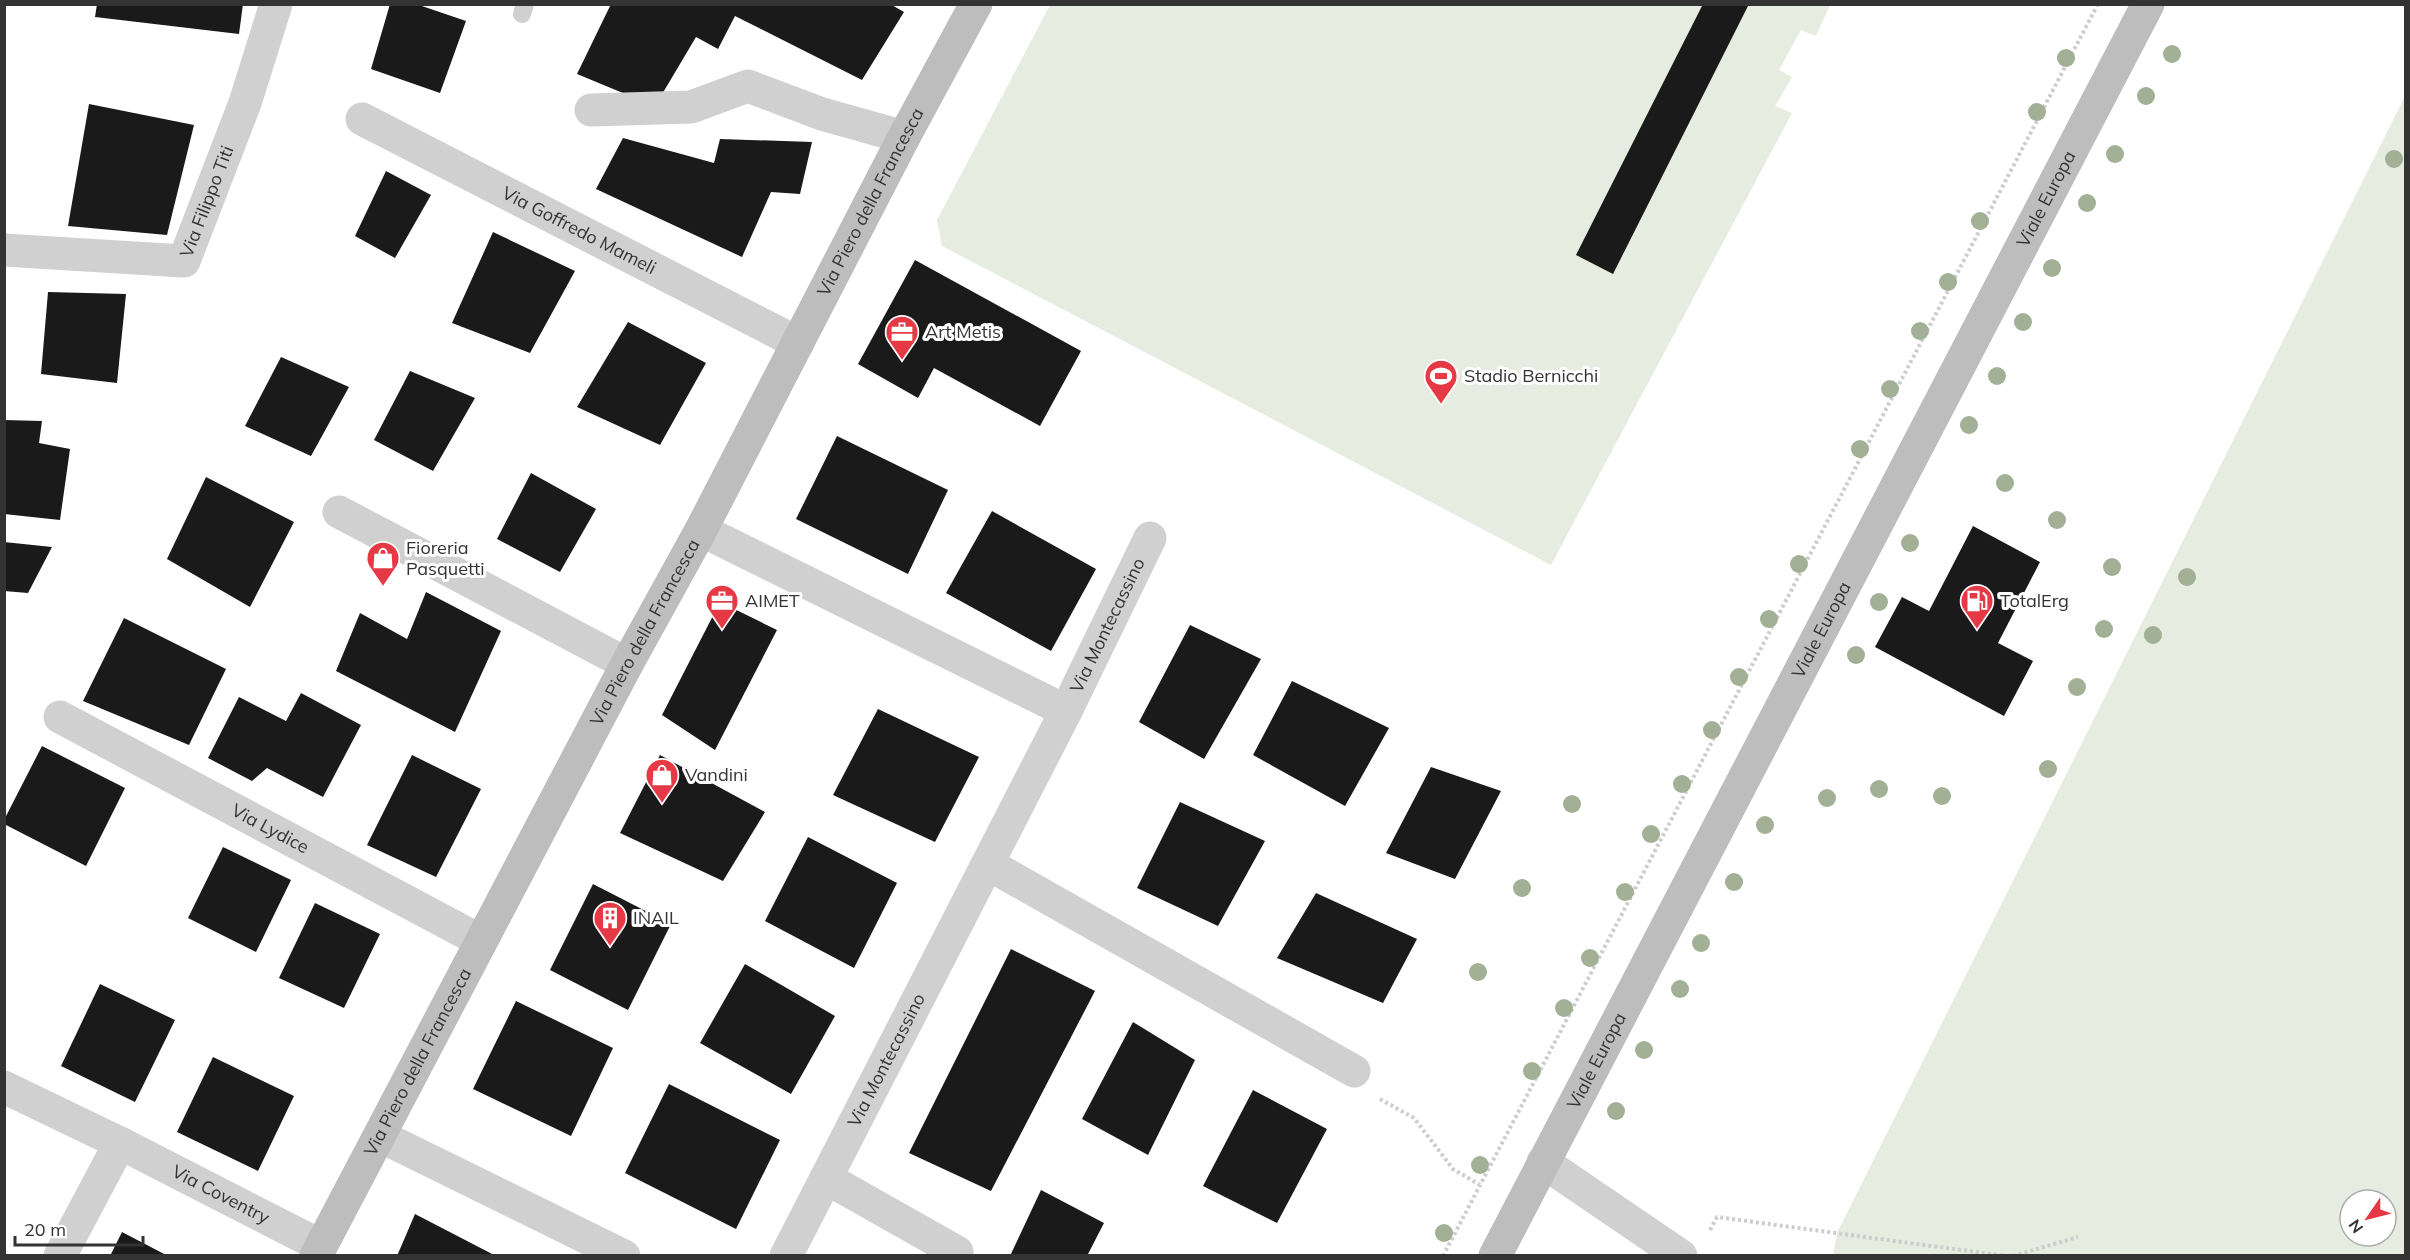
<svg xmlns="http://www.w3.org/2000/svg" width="2410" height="1260" font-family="Mulish,sans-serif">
	<rect width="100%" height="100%" fill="#fff"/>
	<path fill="#e6ecdf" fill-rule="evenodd" d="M1050 5H1830L1816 36 1801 30 1779 70 1792 77 1775 106 1792 113 1551 565 942 246 937 220Z
		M2405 96V1255H1833L1837 1233ZM2350 1200H2386V1236H2350Z"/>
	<path fill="#1a1a1a" d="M97 4H243L239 34 95 17Z
		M390 4H416L466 21 440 93 371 69Z
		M611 4H890L904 12 862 80 735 16 718 49 696 37 661 96 635 98 577 74Z
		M1703 4H1749L1613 274 1576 255Z
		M89 104 194 125 167 235 68 226Z
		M623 138 714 163 720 139 812 142 800 194 771 192 742 257 596 189Z
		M386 171 431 195 395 258 355 236Z
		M493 232 575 271 530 353 452 323Z
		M915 260 1081 351 1040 426 934 368 918 398 858 364Z
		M48 292 126 294 117 383 41 374Z
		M628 322 706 363 660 445 577 407Z
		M281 357 349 387 311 456 245 426Z
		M410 371 475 398 433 471 374 440Z
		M4 420 42 421 39 443 70 449 60 520 4 514Z
		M837 436 948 490 908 574 796 519Z
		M531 473 596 509 560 572 497 539Z
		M206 477 294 522 250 607 167 559Z
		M992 511 1096 569 1051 651 946 593Z
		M1973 526 2040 562 1998 643 2033 661 2004 716 1875 647 1902 597 1929 611Z
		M4 542 52 547 28 593 4 591Z
		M426 592 501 631 455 732 336 671 360 613 407 639Z
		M720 602 777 630 715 750 662 715Z
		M124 618 226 669 189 745 83 701Z
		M1190 625 1261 659 1204 759 1139 722Z
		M1292 681 1389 728 1345 806 1253 755Z
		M301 693 361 725 323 797 267 768 252 781 208 758 239 697 286 721Z
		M878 709 979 757 935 842 833 795Z
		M42 746 125 788 86 866 4 824V820Z
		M412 755 481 789 436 877 367 845Z
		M660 755 765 812 723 881 620 833Z
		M1431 767 1501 791 1455 879 1386 853Z
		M1180 802 1265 841 1218 926 1137 888Z
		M808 837 897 883 854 968 765 921Z
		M223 847 291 880 256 952 188 918Z
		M593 884 671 924 628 1010 550 970Z
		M1316 893 1417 939 1383 1003 1277 958Z
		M315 903 380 934 344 1008 279 978Z
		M1011 949 1095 991 991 1191 909 1153Z
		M745 964 835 1016 791 1094 700 1043Z
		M100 984 175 1020 135 1102 61 1066Z
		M516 1001 613 1048 571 1136 473 1089Z
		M1133 1022 1195 1060 1148 1155 1082 1119Z
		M213 1057 294 1096 258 1171 177 1132Z
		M669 1084 780 1140 736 1229 625 1173Z
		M1253 1090 1327 1129 1277 1223 1203 1186Z
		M1041 1190 1104 1223 1087 1256H1010Z
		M415 1214 496 1256H397Z
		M122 1232 168 1256H110Z"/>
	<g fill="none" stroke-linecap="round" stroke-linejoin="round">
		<path stroke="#cdcdcd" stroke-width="4" stroke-dasharray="3 3" stroke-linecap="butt" d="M1380 1099 1414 1118 1453 1169 1480 1185
			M1710 1230 1717 1217 2006 1256
			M1443 1256 2098 4
			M2013 1256 2078 1237"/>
		<path stroke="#d0d0d0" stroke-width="18" d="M522 14 525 4"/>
		<g stroke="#d0d0d0" stroke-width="33">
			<path d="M591 110 691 107 748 86 822 114 904 137"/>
			<path id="s1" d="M362 119 798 343"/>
			<path id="s2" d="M4 250 184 261 245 103 276 4"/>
			<path d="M339 512 627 664"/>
			<path d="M701 530 1066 711"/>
			<path id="s3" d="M60 717 481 941"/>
			<path d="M988 864 1354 1071"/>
			<path id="s4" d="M4 1087 120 1143 321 1246"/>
			<path d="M380 1136 624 1256"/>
			<path d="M1543 1162 1681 1256"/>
			<path d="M826 1178 957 1252 955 1256"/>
			<path d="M60 1256 120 1143"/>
			<path id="s5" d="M786 1256 1066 711 1150 538"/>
		</g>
		<g stroke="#bdbdbd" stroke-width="33">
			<path id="s6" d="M316 1256 627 664 701 530 904 137 976 4"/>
			<path id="s7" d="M1495 1256 2148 4"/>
		</g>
	</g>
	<g fill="#a2b095">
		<circle cx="2172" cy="54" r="9"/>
		<circle cx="2066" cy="58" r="9"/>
		<circle cx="2146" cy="96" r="9"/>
		<circle cx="2037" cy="112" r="9"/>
		<circle cx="2115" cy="154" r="9"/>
		<circle cx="2394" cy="159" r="9"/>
		<circle cx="2087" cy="203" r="9"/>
		<circle cx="1980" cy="221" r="9"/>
		<circle cx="2052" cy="268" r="9"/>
		<circle cx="1948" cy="282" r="9"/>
		<circle cx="2023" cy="322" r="9"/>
		<circle cx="1920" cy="331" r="9"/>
		<circle cx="1997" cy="376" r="9"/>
		<circle cx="1890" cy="389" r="9"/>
		<circle cx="1969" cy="425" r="9"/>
		<circle cx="1860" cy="449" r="9"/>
		<circle cx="2005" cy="483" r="9"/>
		<circle cx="2057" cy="520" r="9"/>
		<circle cx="1910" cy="543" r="9"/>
		<circle cx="1799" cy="564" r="9"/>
		<circle cx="2112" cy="567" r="9"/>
		<circle cx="2187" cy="577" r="9"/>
		<circle cx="1879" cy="602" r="9"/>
		<circle cx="1769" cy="619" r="9"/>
		<circle cx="2104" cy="629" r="9"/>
		<circle cx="2153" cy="635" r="9"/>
		<circle cx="1856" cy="655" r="9"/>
		<circle cx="1739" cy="677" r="9"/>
		<circle cx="2077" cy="687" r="9"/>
		<circle cx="1712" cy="730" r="9"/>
		<circle cx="2048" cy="769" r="9"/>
		<circle cx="1682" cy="784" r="9"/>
		<circle cx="1879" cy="789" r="9"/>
		<circle cx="1942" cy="796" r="9"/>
		<circle cx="1827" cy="798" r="9"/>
		<circle cx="1572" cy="804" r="9"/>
		<circle cx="1765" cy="825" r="9"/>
		<circle cx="1651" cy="834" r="9"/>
		<circle cx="1734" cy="882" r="9"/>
		<circle cx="1522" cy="888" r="9"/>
		<circle cx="1625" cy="892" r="9"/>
		<circle cx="1701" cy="943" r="9"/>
		<circle cx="1590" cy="958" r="9"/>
		<circle cx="1478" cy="972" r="9"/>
		<circle cx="1680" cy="989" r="9"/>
		<circle cx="1564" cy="1008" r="9"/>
		<circle cx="1644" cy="1050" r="9"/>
		<circle cx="1532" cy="1071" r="9"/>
		<circle cx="1616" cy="1111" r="9"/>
		<circle cx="1480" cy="1165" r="9"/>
		<circle cx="1444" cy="1233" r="9"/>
	</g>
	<defs>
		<g id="office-pin" transform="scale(1.725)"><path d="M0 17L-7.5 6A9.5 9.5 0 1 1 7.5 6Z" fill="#e63946" stroke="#fff"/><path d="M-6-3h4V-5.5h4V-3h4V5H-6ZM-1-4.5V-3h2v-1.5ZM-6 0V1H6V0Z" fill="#fff"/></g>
		<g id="stadium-pin" transform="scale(1.725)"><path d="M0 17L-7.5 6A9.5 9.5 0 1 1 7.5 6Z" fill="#e63946" stroke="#fff"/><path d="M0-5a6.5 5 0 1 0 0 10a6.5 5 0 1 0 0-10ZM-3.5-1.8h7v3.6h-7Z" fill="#fff"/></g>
		<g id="shop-pin" transform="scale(1.725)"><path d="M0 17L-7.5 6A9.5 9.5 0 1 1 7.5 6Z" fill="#e63946" stroke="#fff"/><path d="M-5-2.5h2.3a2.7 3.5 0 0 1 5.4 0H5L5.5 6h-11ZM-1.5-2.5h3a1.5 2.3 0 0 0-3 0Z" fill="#fff"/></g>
		<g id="fuel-pin" transform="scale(1.725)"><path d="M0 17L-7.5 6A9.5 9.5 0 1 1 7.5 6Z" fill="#e63946" stroke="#fff"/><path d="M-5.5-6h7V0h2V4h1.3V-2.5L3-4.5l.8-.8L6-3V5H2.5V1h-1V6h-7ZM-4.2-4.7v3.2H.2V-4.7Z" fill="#fff"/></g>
		<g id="building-pin" transform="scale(1.725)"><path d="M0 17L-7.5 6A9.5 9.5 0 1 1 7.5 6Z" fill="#e63946" stroke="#fff"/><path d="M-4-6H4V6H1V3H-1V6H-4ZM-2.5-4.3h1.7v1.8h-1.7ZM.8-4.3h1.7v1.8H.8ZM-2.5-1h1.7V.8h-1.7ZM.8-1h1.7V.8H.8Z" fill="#fff"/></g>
	</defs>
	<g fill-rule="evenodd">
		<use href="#office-pin" x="902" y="332"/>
		<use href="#stadium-pin" x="1441" y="376"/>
		<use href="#shop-pin" x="383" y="558"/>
		<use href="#office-pin" x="722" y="601"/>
		<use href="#fuel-pin" x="1977" y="601"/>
		<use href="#shop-pin" x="662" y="775"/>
		<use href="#building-pin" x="610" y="918"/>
	</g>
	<g text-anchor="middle" stroke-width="6" stroke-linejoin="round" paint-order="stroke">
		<g font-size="18" fill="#333" stroke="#fff">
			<text dy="6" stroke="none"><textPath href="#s7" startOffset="1192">Viale Europa</textPath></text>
			<text dy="6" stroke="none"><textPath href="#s2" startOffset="244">Via Filippo Titi</textPath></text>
			<text dy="6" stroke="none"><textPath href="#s6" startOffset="1191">Via Piero della Francesca</textPath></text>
			<text dy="6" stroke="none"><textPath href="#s1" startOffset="244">Via Goffredo Mameli</textPath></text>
			<text dy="6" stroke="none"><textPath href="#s5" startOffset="708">Via Montecassino</textPath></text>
			<text dy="6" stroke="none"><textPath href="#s7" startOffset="706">Viale Europa</textPath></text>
			<text dy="6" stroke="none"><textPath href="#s6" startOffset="705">Via Piero della Francesca</textPath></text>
			<text dy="6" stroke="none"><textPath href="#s3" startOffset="238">Via Lydice</textPath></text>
			<text dy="6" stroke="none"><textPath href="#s5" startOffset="220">Via Montecassino</textPath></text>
			<text dy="6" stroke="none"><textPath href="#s7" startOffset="220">Viale Europa</textPath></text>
			<text dy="6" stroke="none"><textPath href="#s6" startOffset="219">Via Piero della Francesca</textPath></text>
			<text dy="6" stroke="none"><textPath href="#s4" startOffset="242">Via Coventry</textPath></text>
		</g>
		<g font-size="18" fill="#333" stroke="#fff" text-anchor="start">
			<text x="925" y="338">Art Metis</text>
			<text x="1464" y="382">Stadio Bernicchi</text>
			<text x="406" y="554">Fioreria<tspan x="406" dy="21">Pasquetti</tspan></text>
			<text x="745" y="607">AIMET</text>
			<text x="2000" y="607">TotalErg</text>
			<text x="685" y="781">Vandini</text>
			<text x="633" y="924">INAIL</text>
		</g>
	</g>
	<rect width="2410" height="1260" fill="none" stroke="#333333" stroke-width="12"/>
	<g transform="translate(2368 1218) rotate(235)"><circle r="28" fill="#ffffff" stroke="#adadad" stroke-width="1.5"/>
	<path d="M0-4.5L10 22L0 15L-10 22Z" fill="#e63946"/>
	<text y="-9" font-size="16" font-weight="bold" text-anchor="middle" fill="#333333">N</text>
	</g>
	<path d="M15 1236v9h128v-9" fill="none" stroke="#333333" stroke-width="3"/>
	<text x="24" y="1236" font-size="18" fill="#333333" stroke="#ffffff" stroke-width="4.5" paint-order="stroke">20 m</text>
</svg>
